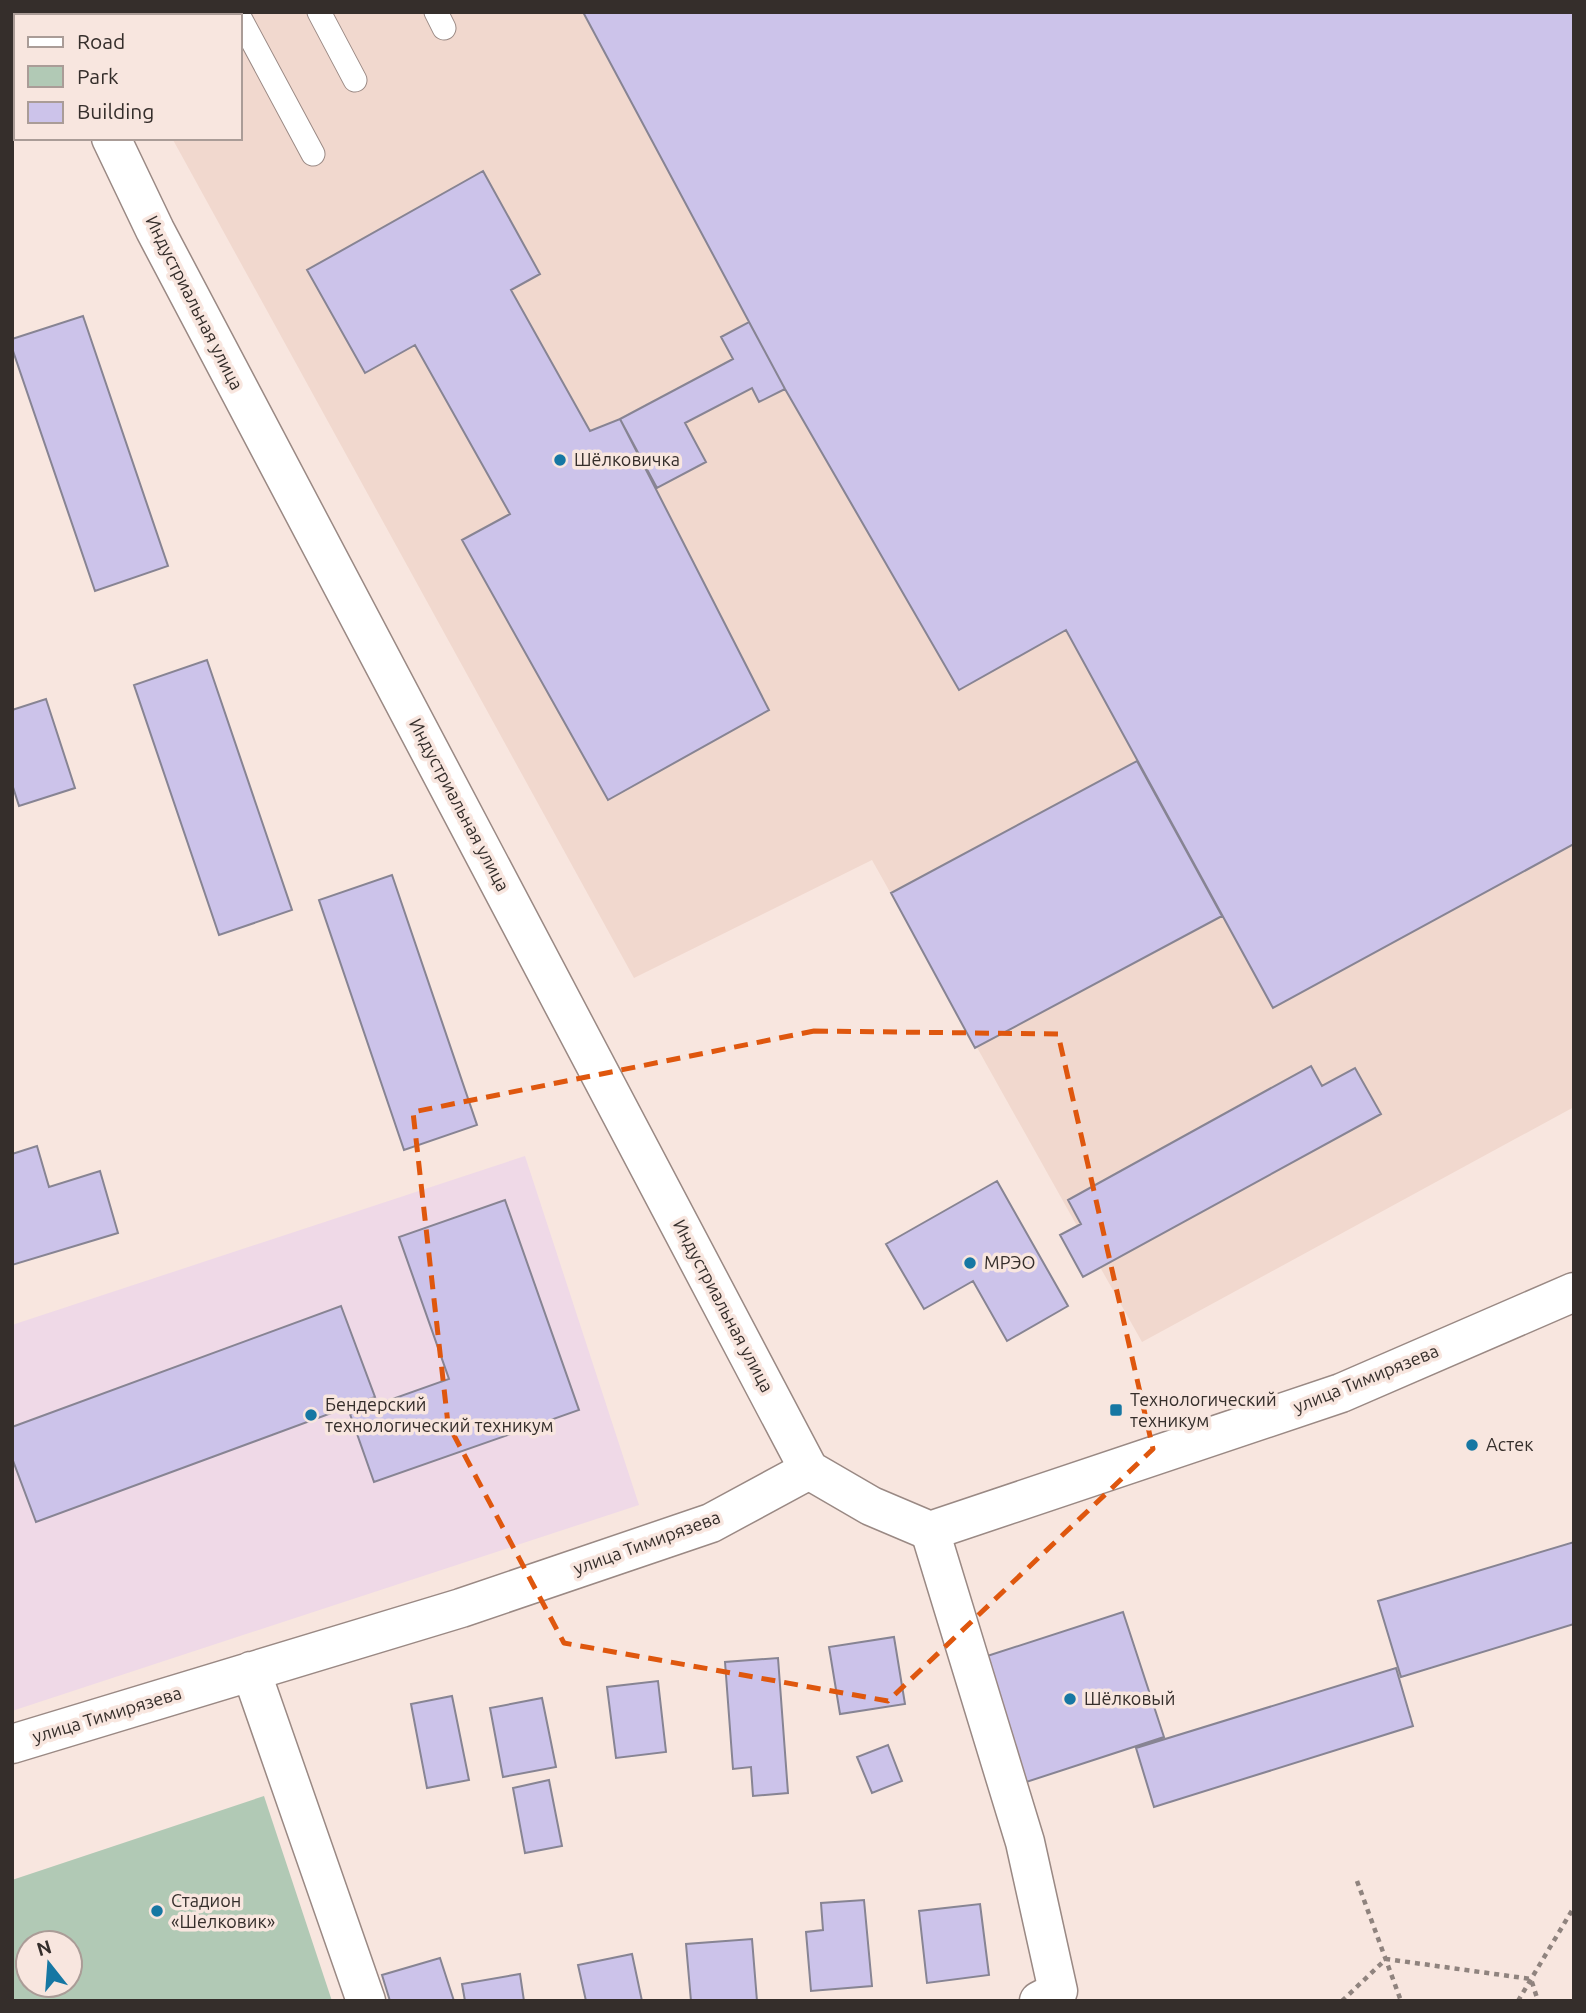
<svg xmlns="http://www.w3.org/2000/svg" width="1586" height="2013" font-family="Ubuntu,sans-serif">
	<rect width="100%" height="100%" fill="#f8e6df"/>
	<path fill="#f1d8ce" d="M103 12H1574V1107L1142 1342 872 860 634 978 172 138H240V16H105Z"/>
	<path fill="#efd9e7" d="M525 1156 639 1505 12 1711V1325Z"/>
	<path fill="#b1c9b5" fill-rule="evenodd" d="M264 1796 332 2001H12V1880ZM28 1943H70V1985H28Z"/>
	<path fill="#ccc3ea" stroke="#878493" stroke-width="2" d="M583 12H1574V844L1273 1008 1066 630 959 690 785 389Z
		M483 171 540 274 511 290 590 431 620 419 769 710 608 800 462 540 510 514 415 345 365 373 307 270Z
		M83 316 168 566 95 591 12 348V339Z
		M749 322 785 389 759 402 752 388 685 423 706 462 657 488 620 419 733 359 721 337Z
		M207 660 292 910 219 935 134 685Z
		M46 699 75 788 19 806 12 784V710Z
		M1137 761 1222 916 975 1048 891 893Z
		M392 875 477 1125 404 1150 319 900Z
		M1311 1066 1322 1086 1355 1068 1381 1114 1083 1277 1060 1235 1081 1224 1068 1200Z
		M37 1146 49 1187 100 1171 118 1233 12 1265V1154Z
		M997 1181 1068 1306 1007 1341 973 1281 924 1309 886 1244Z
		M505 1200 579 1410 374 1482 350 1414 449 1379 399 1237Z
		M341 1306 375 1397 36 1522 12 1458V1427Z
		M1574 1542V1624L1401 1677 1378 1601Z
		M1123 1612 1164 1737 1017 1785 975 1660Z
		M894 1637 905 1704 840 1714 829 1647Z
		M778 1658 788 1793 753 1796 751 1767 733 1769 725 1662Z
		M1396 1668 1413 1726 1154 1807 1136 1748Z
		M658 1681 666 1752 616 1758 607 1687Z
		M452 1696 469 1780 427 1788 411 1704Z
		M542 1698 556 1767 503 1777 490 1708Z
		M888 1745 902 1781 872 1793 857 1757Z
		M549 1780 562 1846 525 1853 513 1788Z
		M864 1900 872 1986 811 1991 806 1932 823 1930 821 1903Z
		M980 1904 989 1975 927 1983 919 1911Z
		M752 1939 757 2001H691L686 1944Z
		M632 1954 642 2001H586L578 1965Z
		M440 1958 454 2001H390L382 1975Z
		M520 1974 524 2001H465L462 1984Z"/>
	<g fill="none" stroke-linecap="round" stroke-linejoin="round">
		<g stroke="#9a8984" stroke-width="25">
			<path id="lane" d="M319 12 355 80
				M436 12 444 28
				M240 18 313 154"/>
		</g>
		<g stroke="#9a8984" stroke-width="41">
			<path id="street" d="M930 1531 1025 1842 1058 1991 1039 2001
				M251 1671 366 2001
				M12 1744 461 1608 711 1523 809 1470"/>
		</g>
		<g stroke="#9a8984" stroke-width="41">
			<path id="secondary" d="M43 12 44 16
				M111 138 155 230 809 1470 871 1506 930 1531 1341 1393 1574 1292"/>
		</g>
		<path stroke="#8f837e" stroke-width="4.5" stroke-dasharray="5 5" stroke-linecap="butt" d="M1357 1881 1401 2001
			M1342 2001 1386 1959 1531 1979 1538 2001
			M1518 2001 1574 1907"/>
		<use href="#lane" stroke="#fff" stroke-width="23"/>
		<use href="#street" stroke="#fff" stroke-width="38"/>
		<use href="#secondary" stroke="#fff" stroke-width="38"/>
	</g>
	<path fill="none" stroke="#df570e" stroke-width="5" stroke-dasharray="14 9" stroke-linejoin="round" d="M814 1031 1058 1034 1153 1449 888 1701 564 1643 448 1424 413 1112Z"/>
	<g fill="#1677a3" stroke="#f8e6df" stroke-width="2.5">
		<circle cx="560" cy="460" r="7"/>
		<circle cx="970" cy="1263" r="7"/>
		<rect x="1109" y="1403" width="14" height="14" rx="3.5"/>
		<circle cx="311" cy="1415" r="7"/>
		<circle cx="1472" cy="1445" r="7"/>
		<circle cx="1070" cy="1699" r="7"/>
		<circle cx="157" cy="1911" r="7"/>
	</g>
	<g text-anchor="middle" stroke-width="7" stroke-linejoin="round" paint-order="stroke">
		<g font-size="18" fill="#352e2b" stroke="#f8e6df">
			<text transform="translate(194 303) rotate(63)" y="6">Индустриальная улица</text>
			<text transform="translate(459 805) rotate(62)" y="6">Индустриальная улица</text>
			<text transform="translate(723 1306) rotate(62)" y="6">Индустриальная улица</text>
			<text transform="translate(1366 1379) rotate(-22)" y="6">улица Тимирязева</text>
			<text transform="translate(647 1543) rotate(-20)" y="6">улица Тимирязева</text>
			<text transform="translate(107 1715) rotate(-17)" y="6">улица Тимирязева</text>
		</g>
		<g font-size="18" fill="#352e2b" stroke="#f8e6df" text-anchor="start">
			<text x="574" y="466">Шёлковичка</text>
			<text x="984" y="1269">МРЭО</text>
			<text x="1130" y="1406">Технологический<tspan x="1130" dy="21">техникум</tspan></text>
			<text x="325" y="1411">Бендерский<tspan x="325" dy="21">технологический техникум</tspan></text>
			<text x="1486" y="1451">Астек</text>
			<text x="1084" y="1705">Шёлковый</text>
			<text x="171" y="1907">Стадион<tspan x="171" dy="21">«Шелковик»</tspan></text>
		</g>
	</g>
	<rect width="1586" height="2013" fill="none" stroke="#352e2b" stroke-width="28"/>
	<rect x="14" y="14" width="228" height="126" fill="#f8e6df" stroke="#aa9c97" stroke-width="2"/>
	<rect x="28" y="37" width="35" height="10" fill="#ffffff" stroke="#aa9c97" stroke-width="2"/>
	<text x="77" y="49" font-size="21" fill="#352e2b">Road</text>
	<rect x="28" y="66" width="35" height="21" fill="#b1c9b5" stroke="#aa9c97" stroke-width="2"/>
	<text x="77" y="84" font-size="21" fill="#352e2b">Park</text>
	<rect x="28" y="102" width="35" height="21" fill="#ccc3ea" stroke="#aa9c97" stroke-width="2"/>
	<text x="77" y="119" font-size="21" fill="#352e2b">Building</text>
	<g transform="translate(49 1964) rotate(343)"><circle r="33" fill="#f8e6df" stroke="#aa9c97" stroke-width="2"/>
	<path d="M0-5L12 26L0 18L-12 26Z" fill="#1677a3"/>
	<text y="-10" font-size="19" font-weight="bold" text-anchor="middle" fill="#352e2b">N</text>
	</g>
</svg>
